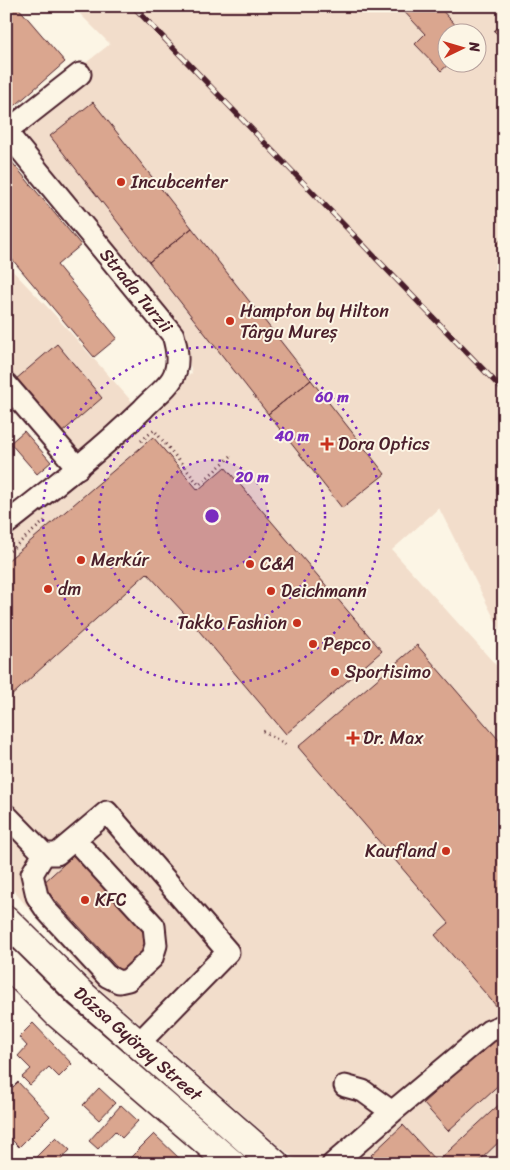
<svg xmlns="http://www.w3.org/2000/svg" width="510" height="1170" font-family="Sriracha,sans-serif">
	<rect width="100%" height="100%" fill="#fcf5e5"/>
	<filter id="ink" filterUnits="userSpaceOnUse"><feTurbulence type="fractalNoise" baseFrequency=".02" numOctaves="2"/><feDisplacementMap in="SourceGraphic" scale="10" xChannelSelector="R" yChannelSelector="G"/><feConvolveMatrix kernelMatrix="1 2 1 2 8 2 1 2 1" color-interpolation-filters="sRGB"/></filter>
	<g filter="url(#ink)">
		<path fill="#f2ddcb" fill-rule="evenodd" d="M72 6H504V638L439 508 392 550 504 674V1164H301L272 1140 90 980 6 882V531L83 466 6 374V264L53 313 143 414 192 373 182 333 13 120 110 44ZM448 32H478V62H448Z"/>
		<path fill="#daa68f" stroke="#4a1f2b" d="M6 6H17L65 62 9 111 6 108Z
			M399 6H438L462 32H448V62H451L441 71 415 44 425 34Z
			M504 22V40L494 31Z
			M93 102 192 228 149 262 50 136Z
			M6 155 81 245 57 265 117 338 94 357 6 252Z
			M192 228 311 380 268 414 149 262Z
			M504 237V253L496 244Z
			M57 344 102 398 60 434 15 380Z
			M311 380 385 474 342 508 268 414Z
			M24 431 51 462 37 474 10 443Z
			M153 437 198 490 225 467 382 651 286 734 183 612 147 573 35 674 6 701V562Z
			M417 645 504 746V1002L498 1008 435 935 449 923 298 747Z
			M74 855 154 943 122 973 41 885Z
			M33 1023 72 1064 59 1077 49 1067 30 1085 22 1077 31 1069 18 1056 27 1046 19 1037Z
			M494 1039 504 1049V1080L448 1131 423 1103Z
			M18 1082 50 1116 19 1147 6 1134V1094Z
			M99 1088 115 1103 99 1120 83 1105Z
			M504 1100V1137L476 1164H438L437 1162Z
			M121 1105 138 1121 122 1138 115 1131 98 1149 89 1141Z
			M403 1125 437 1162 438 1164H379L371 1155Z
			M154 1134 180 1159 176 1164H131L128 1160Z
			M56 1137 70 1150 57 1164H29Z"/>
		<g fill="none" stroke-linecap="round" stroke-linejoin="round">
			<g stroke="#4a1f2b" stroke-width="25">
				<g id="minor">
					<path id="s1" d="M6 132 173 335C177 348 180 366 172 379 166 389 151 400 143 409 100 451 53 487 6 524"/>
					<path d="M6 132 80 74"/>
					<path d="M6 384 78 468"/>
					<path d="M6 815 44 854H57L107 812 228 952 138 1044"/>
					<path d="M44 854 32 874 37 896 47 911 107 976 119 982 128 980 152 958 156 945 154 926 75 840"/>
					<path d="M345 1086 363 1091 392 1112"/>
					<path d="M333 1164 392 1112 489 1031 504 1025"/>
				</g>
			</g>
			<g stroke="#4a1f2b" stroke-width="31">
				<g id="major">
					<path id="s2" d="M6 920 80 993 275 1164"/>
					<path d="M6 962 58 1014 232 1164"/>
				</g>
			</g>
			<path stroke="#4a1f2b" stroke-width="3" stroke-dasharray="1 4" stroke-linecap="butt" d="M141 441 154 430 199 485 231 456
				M6 554 46 520
				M263 731 288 746"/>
			<use href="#minor" stroke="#fcf5e5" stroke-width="21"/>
			<use href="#major" stroke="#fcf5e5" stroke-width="28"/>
			<g stroke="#4a1f2b" stroke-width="5.5">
				<path id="rail" d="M133 6 504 391"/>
			</g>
			<use href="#rail" stroke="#fcf5e5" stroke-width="4" stroke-dasharray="11" stroke-linecap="butt"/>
		</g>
	</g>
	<circle cx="212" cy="516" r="56" fill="#7b2cbf" fill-opacity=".12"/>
	<g fill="none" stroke="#7b2cbf" stroke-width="2.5" stroke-dasharray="2.5 5">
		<circle cx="212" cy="516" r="56"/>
		<circle cx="212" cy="516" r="113"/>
		<circle cx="212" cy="516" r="169"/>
	</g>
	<g fill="#c8321e" stroke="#fcf5e5" stroke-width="2">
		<circle cx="121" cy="182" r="5"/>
		<circle cx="230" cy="321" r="5"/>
		<path d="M324.5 436.5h5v5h5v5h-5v5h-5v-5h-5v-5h5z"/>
		<circle cx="81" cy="560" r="5"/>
		<circle cx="250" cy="564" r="5"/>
		<circle cx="48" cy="589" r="5"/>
		<circle cx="271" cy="591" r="5"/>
		<circle cx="297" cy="623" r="5"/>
		<circle cx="313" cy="644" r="5"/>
		<circle cx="335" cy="672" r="5"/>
		<path d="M350.5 730.5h5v5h5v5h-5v5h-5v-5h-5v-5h5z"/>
		<circle cx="446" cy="851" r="5"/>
		<circle cx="85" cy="900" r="5"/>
	</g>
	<g text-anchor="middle" stroke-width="4" stroke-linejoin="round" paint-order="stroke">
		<g font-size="18" fill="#4a1f2b" stroke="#fcf5e5" text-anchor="start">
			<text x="131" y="188">Incubcenter</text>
			<text x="240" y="317">Hampton by Hilton<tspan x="240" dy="21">Târgu Mureș</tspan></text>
			<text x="338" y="450">Dora Optics</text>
			<text x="91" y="566">Merkúr</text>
			<text x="260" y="570">C&amp;A</text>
			<text x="58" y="595">dm</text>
			<text x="281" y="597">Deichmann</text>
			<text x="287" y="629" text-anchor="end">Takko Fashion</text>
			<text x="323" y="650">Pepco</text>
			<text x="345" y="678">Sportisimo</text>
			<text x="363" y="744">Dr. Max</text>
			<text x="436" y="857" text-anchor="end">Kaufland</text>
			<text x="95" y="906">KFC</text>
		</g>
		<g font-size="18" fill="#4a1f2b" stroke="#fcf5e5">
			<text dy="6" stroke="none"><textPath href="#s1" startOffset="205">Strada Turzii</textPath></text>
			<text dy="6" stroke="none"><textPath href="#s2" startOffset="181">Dózsa György Street</textPath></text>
		</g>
	</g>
	<circle cx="212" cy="516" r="8" fill="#7b2cbf" stroke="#fcf5e5" stroke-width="2.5"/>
	<g font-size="15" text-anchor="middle" font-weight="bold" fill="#7b2cbf" stroke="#fcf5e5" stroke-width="4" stroke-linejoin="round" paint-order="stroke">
		<text x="332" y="402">60 m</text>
		<text x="292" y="441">40 m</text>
		<text x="252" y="482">20 m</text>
	</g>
	<rect width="510" height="1170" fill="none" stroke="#fcf5e5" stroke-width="25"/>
	<rect x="12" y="12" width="485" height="1145" fill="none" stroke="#4a1f2b" stroke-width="2" filter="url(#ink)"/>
	<g transform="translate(462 48) rotate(85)"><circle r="24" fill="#fcf5e5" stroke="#b59f9b"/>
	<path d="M0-4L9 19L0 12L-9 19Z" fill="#c8321e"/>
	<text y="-8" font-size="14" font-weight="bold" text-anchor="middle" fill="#4a1f2b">N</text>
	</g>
</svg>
